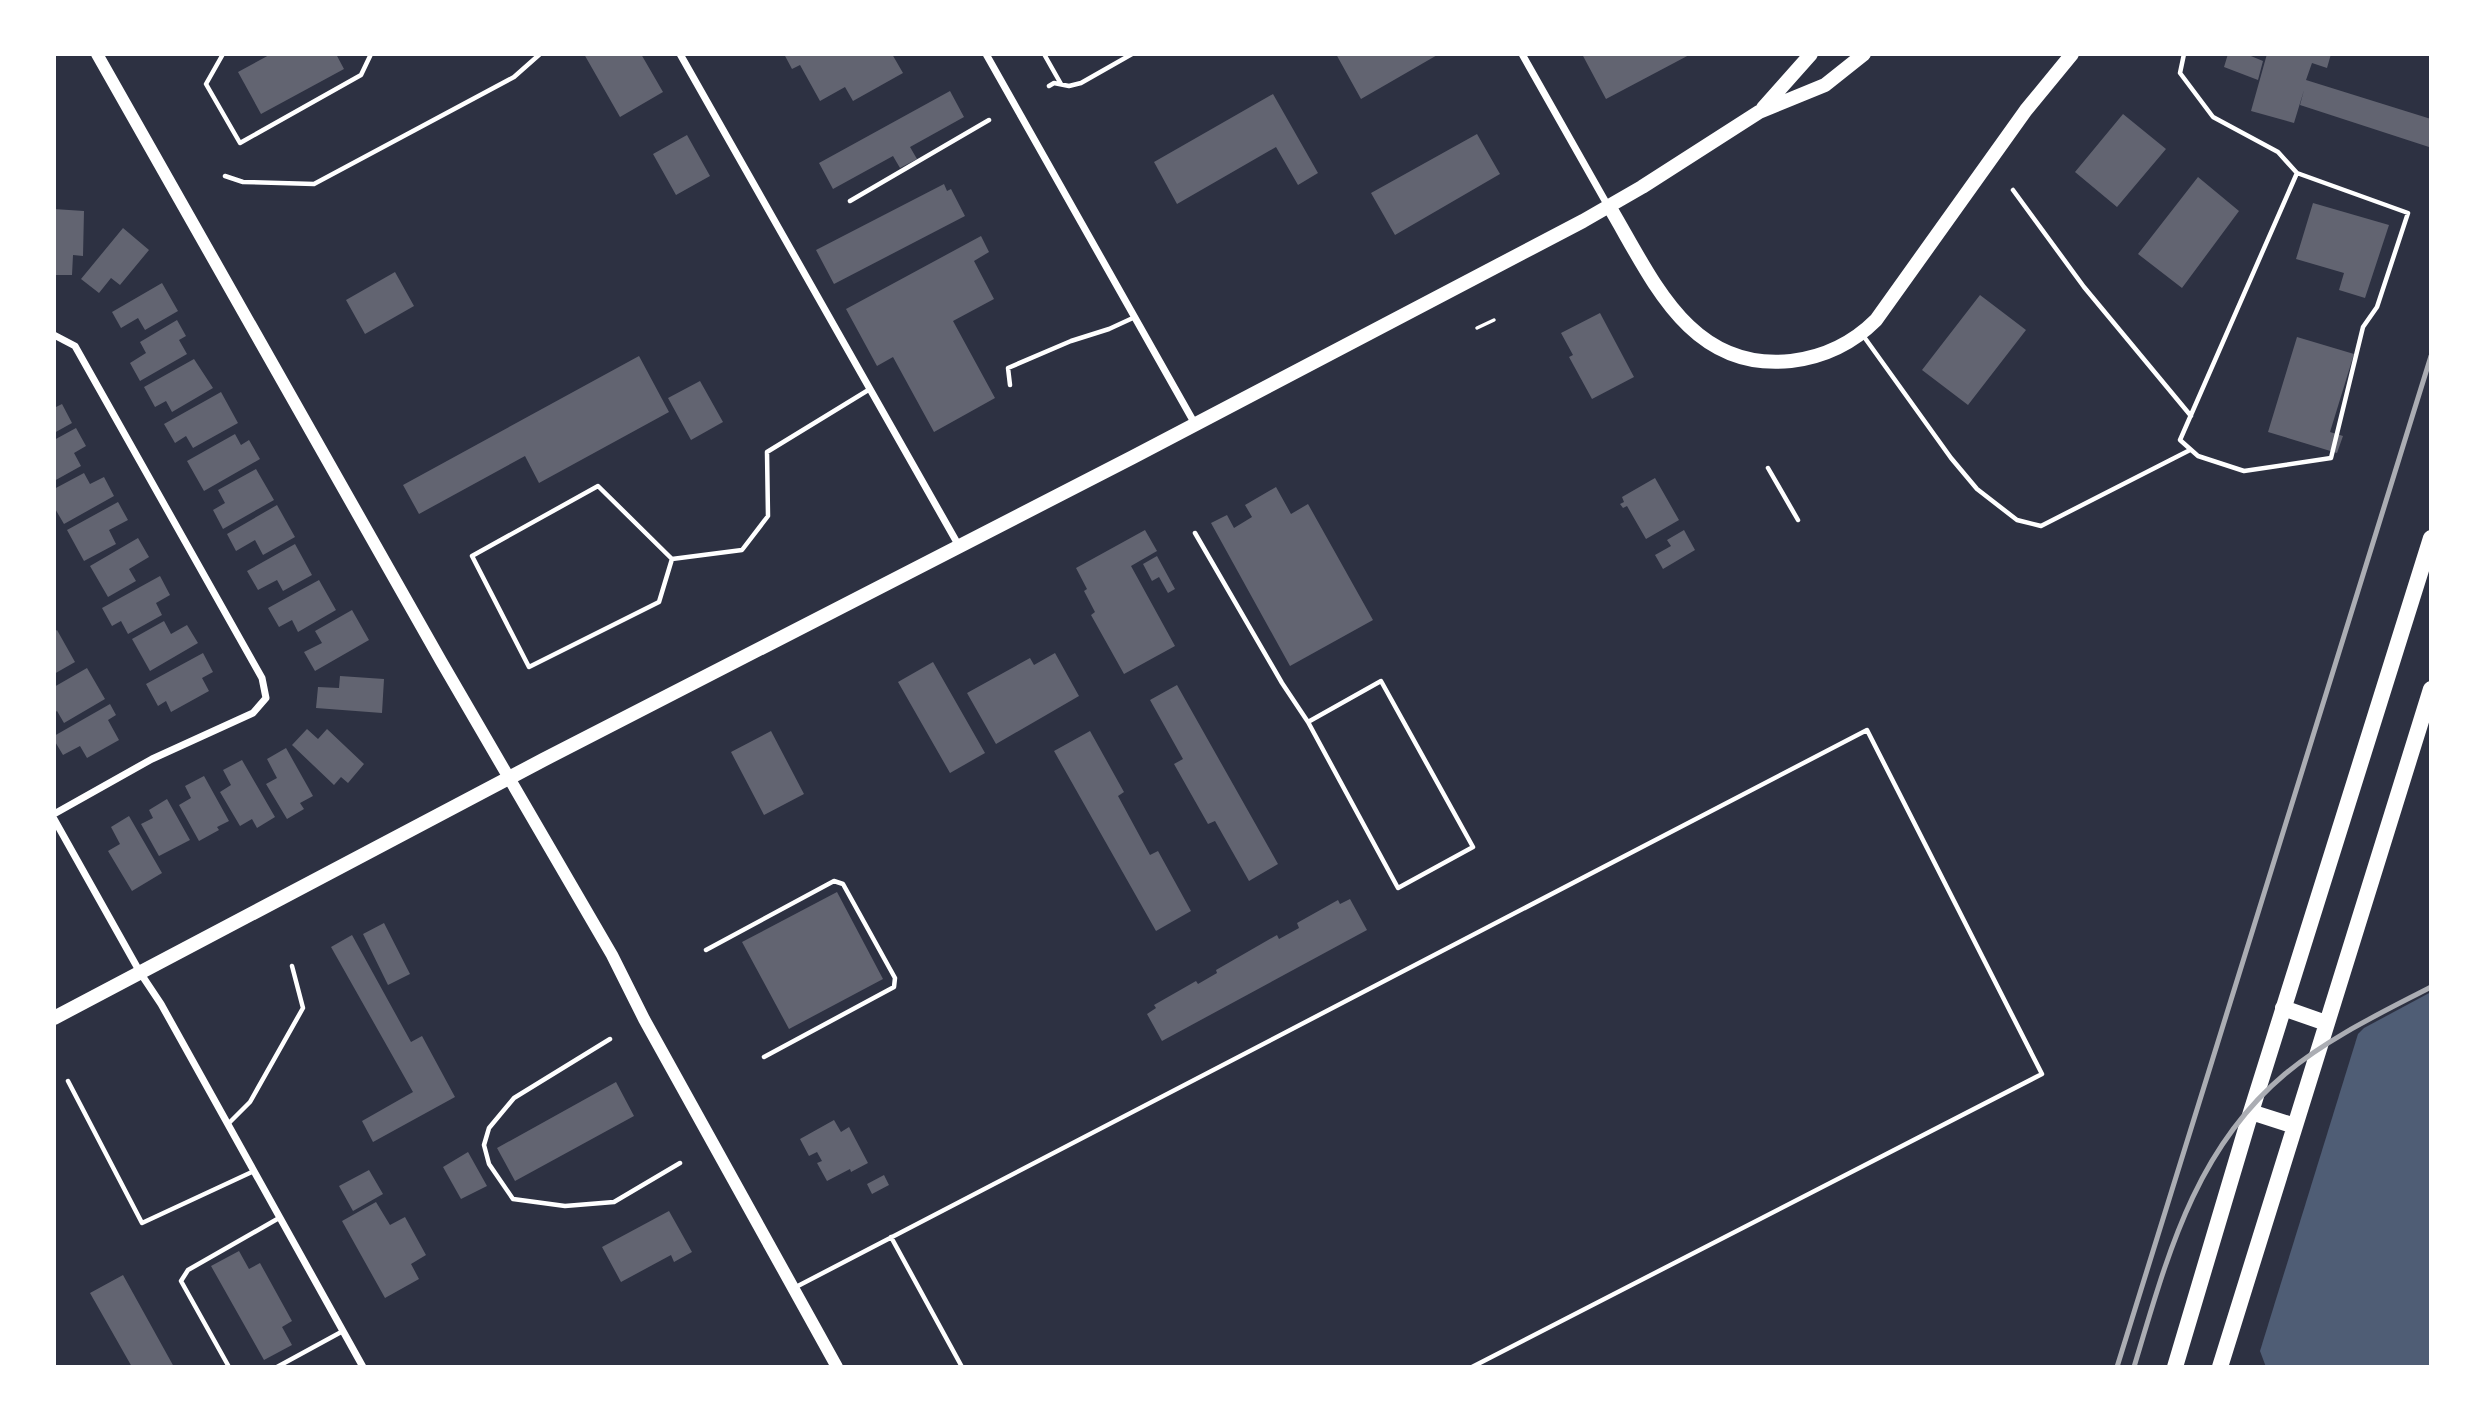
<svg xmlns="http://www.w3.org/2000/svg" width="2485" height="1421" font-family="'Roboto Serif',serif">
	<rect width="100%" height="100%" fill="#2d3142"/>
	<path fill="#4f5d75" d="M2431 992V1367H2266L2260 1351 2358 1034 2364 1028Z"/>
	<path fill="#626471" d="M271 54H336L344 69 261 114 238 72Z
		M584 54H641L663 92 620 117Z
		M784 54H892L903 73 853 101 845 87 820 101 800 65 792 69Z
		M1336 54H1439L1361 99Z
		M1582 54H1691L1606 99Z
		M2228 54H2246L2263 61 2258 80 2224 67Z
		M2267 54H2331L2327 68 2312 63 2306 80 2431 119 2429 147 2300 105 2304 90 2294 123 2251 111Z
		M950 91 964 117 910 147 917 159 900 168 893 156 833 189 819 163Z
		M1273 94 1318 173 1298 185 1276 147 1177 204 1154 162Z
		M2123 114 2166 149 2117 207 2075 172Z
		M1477 134 1500 174 1395 235 1371 193Z
		M687 135 710 176 676 195 653 154Z
		M2198 177 2239 211 2182 288 2138 254Z
		M944 184 947 191 951 189 965 216 834 284 816 250Z
		M2313 203 2389 225 2365 298 2339 290 2344 273 2296 259Z
		M54 209 84 211 83 256 73 255 72 275H54Z
		M123 228 149 250 120 285 111 278 99 293 81 279Z
		M981 236 989 252 974 261 994 299 953 321 995 398 934 432 893 357 877 366 846 309Z
		M395 272 414 306 365 334 346 300Z
		M162 283 178 311 145 330 138 318 121 328 112 312Z
		M1980 295 2026 330 1968 405 1922 370Z
		M1600 313 1634 377 1592 399 1569 357 1573 355 1561 333Z
		M177 320 186 336 179 340 187 354 140 381 130 363 146 353 140 342Z
		M2297 337 2354 354 2330 432 2343 436 2337 453 2268 432Z
		M639 356 669 412 539 483 525 456 419 514 403 485Z
		M194 359 213 388 172 412 166 401 155 407 144 387Z
		M700 381 723 422 691 440 668 398Z
		M221 392 238 423 193 448 186 436 175 443 164 424Z
		M62 404 72 423 54 433V408Z
		M76 428 86 446 74 453 81 466 54 481V440Z
		M235 434 241 445 249 440 260 459 204 491 187 461Z
		M256 469 274 500 223 529 213 510 225 503 218 490Z
		M84 473 90 484 104 477 114 496 64 524 54 507V489Z
		M1655 478 1679 520 1646 539 1627 506 1623 508 1620 504 1624 502 1622 497Z
		M1276 487 1291 514 1308 504 1373 620 1290 666 1211 523 1227 515 1234 528 1252 517 1245 505Z
		M118 502 128 520 109 530 116 544 84 561 67 530Z
		M277 505 295 537 263 555 255 540 236 551 227 534Z
		M1145 530 1157 551 1131 566 1175 646 1124 674 1091 615 1095 612 1084 591 1087 589 1076 568Z
		M1684 530 1695 550 1663 569 1655 555 1671 546 1667 540Z
		M138 538 149 557 129 569 136 581 108 597 90 566Z
		M295 544 312 575 283 591 277 580 258 590 247 571Z
		M1157 556 1175 589 1168 593 1159 577 1152 581 1143 564Z
		M160 576 170 595 156 603 162 615 128 634 121 621 112 626 102 608Z
		M319 580 336 610 298 632 292 620 279 627 268 608Z
		M352 610 369 640 315 671 304 652 322 643 315 631Z
		M164 621 171 634 187 625 198 643 150 671 132 639Z
		M57 630 75 662 54 674V632Z
		M203 653 213 672 202 678 209 691 171 712 166 701 158 706 146 684Z
		M1055 653 1079 696 996 744 967 693 1030 658 1034 665Z
		M933 662 985 753 950 773 898 682Z
		M87 668 105 699 64 723 57 711 54 713V687Z
		M340 676 384 679 382 713 316 708 318 687 339 688Z
		M1177 685 1278 864 1249 881 1215 821 1208 824 1174 764 1183 759 1150 700Z
		M110 704 116 715 108 720 119 740 87 758 80 746 63 755 54 740V736Z
		M307 729 318 739 327 729 364 764 348 783 341 777 334 785 292 745Z
		M771 731 804 794 764 815 731 752Z
		M1090 731 1124 792 1118 796 1150 855 1158 851 1191 911 1156 931 1054 751Z
		M286 748 313 796 300 803 304 809 287 819 266 784 277 778 267 759Z
		M242 760 275 817 257 828 252 819 240 826 220 792 231 785 223 770Z
		M204 776 229 821 217 827 219 830 199 841 179 805 191 798 185 786Z
		M167 799 190 840 159 856 141 824 153 818 149 810Z
		M129 816 162 873 132 891 108 851 120 844 111 827Z
		M837 892 883 979 789 1029 742 942Z
		M1350 899 1367 930 1162 1041 1147 1014 1156 1008 1154 1005 1196 981 1198 984 1217 973 1216 970 1277 935 1279 939 1299 928 1297 923 1338 900 1340 904Z
		M384 923 410 974 388 985 363 934Z
		M352 935 411 1042 422 1036 455 1097 373 1142 362 1121 413 1092 331 947Z
		M616 1082 634 1116 515 1181 497 1148Z
		M834 1120 841 1132 849 1127 868 1163 851 1172 850 1169 827 1181 817 1163 822 1161 817 1152 809 1156 800 1139Z
		M468 1152 487 1186 461 1199 443 1167Z
		M369 1170 383 1194 353 1211 339 1186Z
		M884 1175 889 1185 872 1194 867 1184Z
		M376 1202 390 1225 405 1217 426 1255 411 1264 419 1279 385 1298 342 1221Z
		M669 1211 692 1252 674 1262 671 1255 621 1282 602 1247Z
		M239 1251 249 1269 260 1263 292 1321 282 1327 292 1345 264 1360 211 1266Z
		M123 1275 174 1367H132L90 1293Z"/>
	<g fill="none" stroke-linecap="round" stroke-linejoin="round">
		<path stroke="#fff" stroke-width="3.5" d="M1477 328 1494 320"/>
		<path stroke="#fff" stroke-width="4.5" d="M223 54 206 84 240 143 361 75 371 54
			M1044 54 1061 84
			M2184 54 2180 73 2213 117 2278 152 2297 173 2408 213 2377 307 2363 327 2331 458 2244 471 2198 456 2180 440 2297 173
			M1049 86 1054 83 1069 86 1081 83 1132 54
			M225 176 243 182 314 184 514 77 540 54
			M2013 190 2084 287 2191 416
			M850 201 989 120
			M1862 334 1951 458 1977 489 2017 520 2041 526 2190 450
			M1010 385 1008 368 1071 341 1109 329 1135 317
			M1768 468 1798 520
			M1195 533 1282 683 1308 722 1398 888 1473 847 1381 681 1308 722
			M672 559 598 486 472 556 529 667 659 602 672 559 742 550 768 516 767 452 870 389
			M706 950 834 881 843 884 895 978 894 987 764 1057
			M610 1039 514 1098 489 1128 484 1145 489 1164 513 1199 565 1206 614 1202 680 1163
			M68 1081 142 1223 254 1171
			M228 1124 250 1102 303 1008 292 966
			M891 1237 962 1367
			M794 1288 1867 730 2042 1074 1472 1367
			M229 1367 181 1281 188 1270 279 1218
			M277 1367 343 1331"/>
		<path stroke="#fff" stroke-width="7" d="M680 54 959 546
			M986 54 1195 424
			M1522 54 1608 206
			M54 335 75 346 262 678 266 698 253 713 152 759 54 814
			M54 819 141 974 161 1004 363 1367"/>
		<path stroke="#fff" stroke-width="12" d="M97 54 441 661 612 955 644 1019 837 1367"/>
		<path stroke="#fff" stroke-width="14" d="M1763 108 1811 54
			M1609 206C1652 278 1689 372 1791 361 1824 357 1852 344 1876 320L2026 110 2072 54
			M54 1018 543 760 1133 457 1583 221 1642 187 1759 112 1825 85 1864 54"/>
		<path stroke="#fff" stroke-width="16" d="M2283 1008 2326 1023
			M2251 1112 2295 1126
			M2175 1367 2251 1112 2431 538
			M2220 1367 2431 689"/>
		<path stroke="#abadb3" stroke-width="5" d="M2117 1367 2431 356
			M2134 1367C2167 1258 2194 1150 2285 1074 2328 1038 2381 1013 2431 987"/>
	</g>
	<rect width="2485" height="1421" fill="none" stroke="#ffffff" stroke-width="112"/>
</svg>
